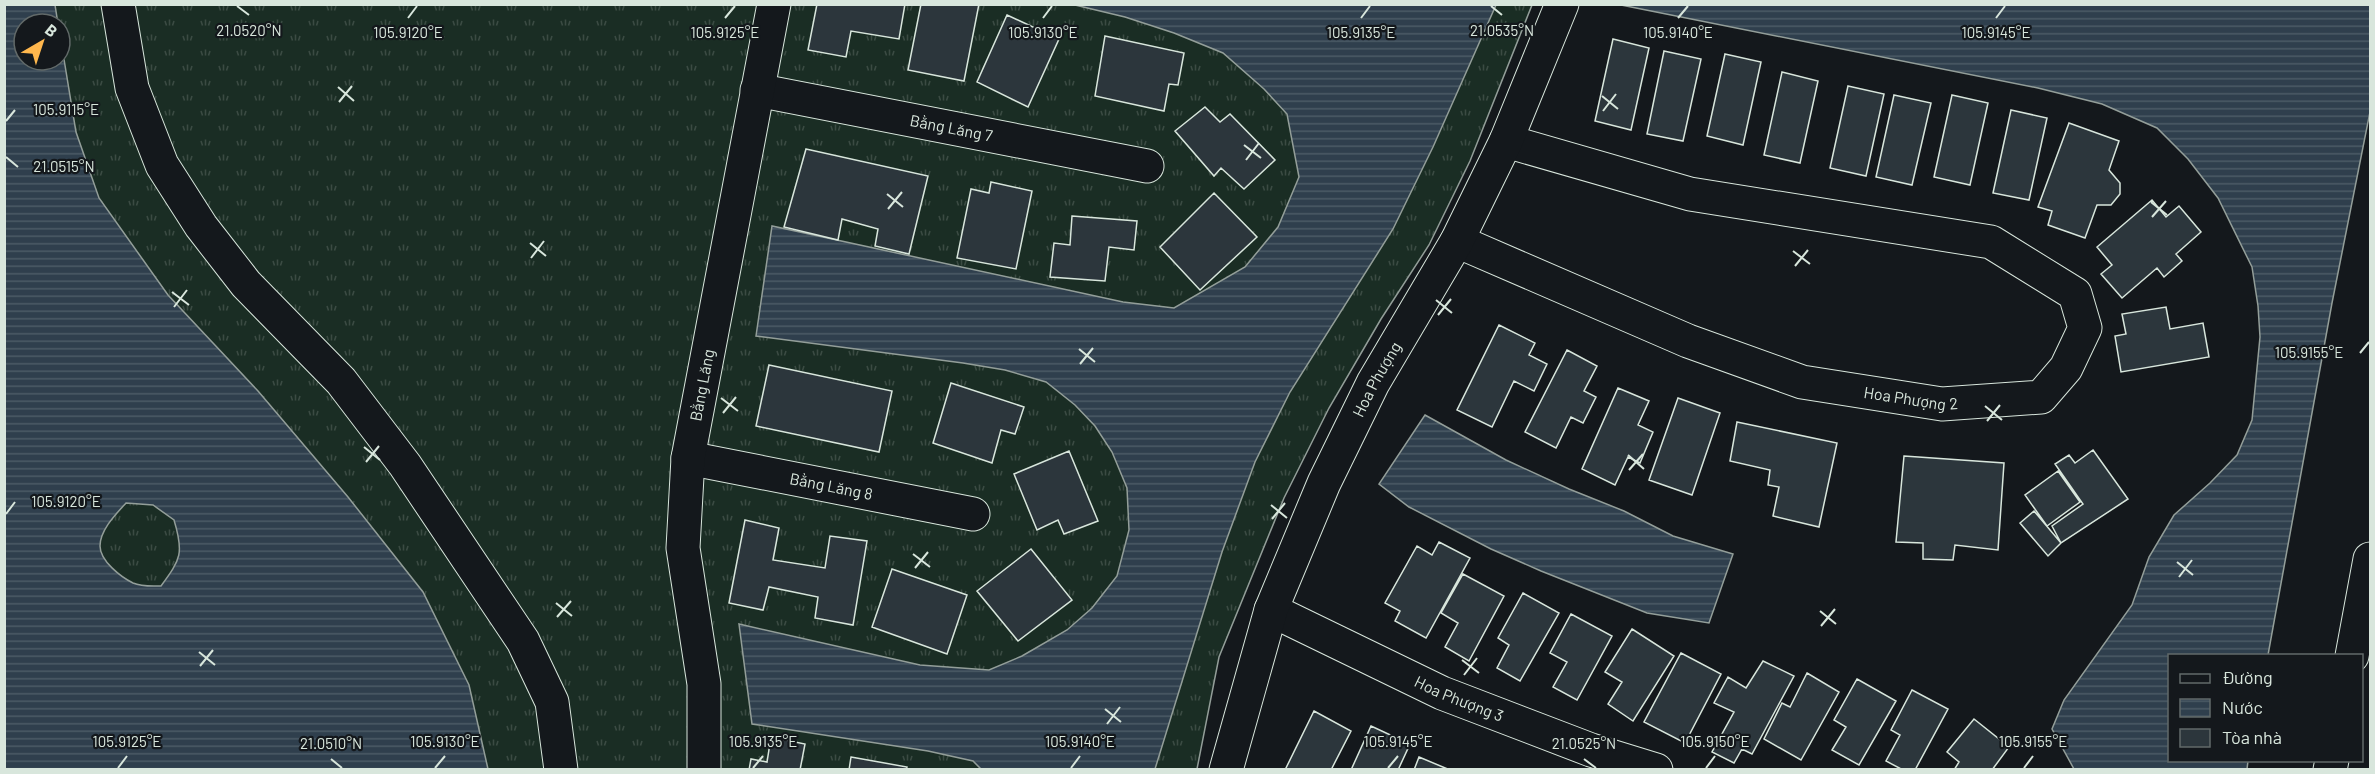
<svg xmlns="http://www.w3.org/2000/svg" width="2375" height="774" font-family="Barlow,sans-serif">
	<defs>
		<pattern id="grass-tufts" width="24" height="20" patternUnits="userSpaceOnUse" patternTransform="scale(1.5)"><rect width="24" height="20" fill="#1a2d24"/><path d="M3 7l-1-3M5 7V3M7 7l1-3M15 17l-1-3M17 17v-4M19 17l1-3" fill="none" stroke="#3b4b43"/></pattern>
		<pattern id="water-rules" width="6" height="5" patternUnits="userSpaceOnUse" patternTransform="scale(1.5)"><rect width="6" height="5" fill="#2f3f4d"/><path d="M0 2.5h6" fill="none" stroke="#4c5b66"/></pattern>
	</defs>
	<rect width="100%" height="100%" fill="#14181c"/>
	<path fill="url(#grass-tufts)" stroke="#939e99" stroke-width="1.5" fill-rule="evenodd" d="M5 5H1532L1470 161 1429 245 1381 319 1329 408 1284 498 1219 657 1197 769 5 770ZM24 24H60V60H24Z"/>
	<path fill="url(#water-rules)" stroke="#939e99" stroke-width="1.5" fill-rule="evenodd" d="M5 4 55 5 58 24H24V60H60V35L76 132 99 198 168 295 258 391 348 497 423 592 469 685 488 769H5ZM126 503 153 505 174 520C184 553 181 559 161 586 152 586 142 587 133 583 121 577 100 561 100 546 100 530 116 514 126 503Z
		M1075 5H1496L1433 147 1393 229 1290 392 1255 462 1222 552 1155 769H981L973 761 928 751 752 724 739 624 920 665 989 670 1022 656 1067 630 1092 608 1117 576 1129 530 1127 488 1112 452 1095 426 1075 405 1046 382 1005 370 963 363 756 336 772 226 1123 302 1174 308 1245 267 1278 227 1299 177 1287 114 1264 89 1223 53 1174 33 1125 17Z
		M1621 5H2370V112L2332 303 2268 655 2170 656V760L2248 761 2247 769H2074L2052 729 2064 700 2132 605 2149 557 2174 515 2210 483 2237 455 2252 420 2260 337 2258 306 2252 267 2218 198 2188 159 2157 128 2102 104 2038 88Z
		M1425 415 1506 460 1569 489 1624 511 1673 536 1733 554 1709 623 1647 613 1541 571 1491 549 1409 507 1379 484Z"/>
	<path fill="#2c363c" stroke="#d8e6dc" stroke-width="1.5" d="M817 4H905L899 39 851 31 846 57 808 50Z
		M921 4H979L964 81 908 70Z
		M1007 15 1059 39 1028 107 977 82Z
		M1105 36 1184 53 1178 85 1169 84 1164 111 1095 96Z
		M1613 39 1649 48 1631 130 1595 121Z
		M1664 51 1701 59 1683 141 1647 134Z
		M1725 54 1761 62 1743 145 1707 136Z
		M1782 72 1818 81 1800 163 1764 155Z
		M1848 86 1884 94 1866 176 1830 168Z
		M1894 95 1931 103 1912 185 1876 177Z
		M1952 95 1988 103 1970 185 1934 177Z
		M1205 107 1220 122 1230 114 1275 160 1244 189 1221 168 1214 176 1175 131Z
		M2011 110 2047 118 2029 200 1993 193Z
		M2069 123 2119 141 2109 170 2120 183V194L2111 205H2097L2085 238 2048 225 2052 211 2038 207Z
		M806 149 928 176 909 254 875 246 878 229 842 219 838 240 784 227Z
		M991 182 1032 191 1016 269 957 258 971 189 989 193Z
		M1214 193 1257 237 1200 290 1160 247Z
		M2152 200 2166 217 2179 206 2201 232 2176 254 2182 261 2164 277 2157 268 2122 298 2101 274 2112 265 2097 247Z
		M1072 216 1137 221 1134 250 1109 247 1105 281 1050 277 1054 243 1070 245Z
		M2166 307 2170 329 2203 323 2209 357 2121 372 2115 336 2126 334 2122 314Z
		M1499 325 1535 343 1529 355 1547 364 1534 391 1514 381 1492 427 1457 410Z
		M1567 350 1597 366 1584 391 1596 397 1583 423 1571 417 1556 448 1525 432Z
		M769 365 892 391 879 452 756 426Z
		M951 383 1024 407 1015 434 1001 430 992 463 933 443Z
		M1618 388 1649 401 1638 425 1653 432 1640 463 1628 457 1615 485 1582 469Z
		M1678 398 1720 413 1692 495 1649 480Z
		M1737 422 1837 443 1819 527 1773 516 1779 487 1768 485 1770 470 1730 461Z
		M2093 450 2128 499 2061 543 2052 526 2083 504 2055 464 2069 455 2075 463Z
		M1069 451 1098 521 1064 534 1058 520 1037 530 1014 474Z
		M1904 456 2004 463 1998 550 1955 545 1953 560 1923 559V543L1896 542Z
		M2058 471 2080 502 2047 526 2025 495Z
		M2034 511 2061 543 2048 556 2020 523Z
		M745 520 779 528 773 560 825 568 830 536 867 541 853 625 815 618 818 597 769 587 763 610 729 603Z
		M1439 542 1470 558 1426 638 1395 621 1400 611 1385 603 1417 546 1432 555Z
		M1031 549 1072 600 1018 641 977 591Z
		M892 569 967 595 947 654 872 627Z
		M1463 574 1504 596 1469 661 1445 647 1458 623 1441 613Z
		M1523 593 1559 613 1520 681 1497 668 1509 645 1498 638Z
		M1571 614 1612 636 1577 700 1553 687 1567 662 1550 653Z
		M1632 629 1674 656 1633 721 1608 704 1622 682 1605 672Z
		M1681 653 1721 674 1685 743 1644 722Z
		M1763 661 1794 676 1752 754 1742 749 1734 763 1712 752 1734 712 1714 703 1728 677 1746 688Z
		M1807 673 1839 692 1801 760 1764 739 1782 703 1790 707Z
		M1857 679 1896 701 1859 765 1832 750 1846 727 1834 720Z
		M1912 690 1948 709 1915 770H1903L1886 761 1900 735 1891 730Z
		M1314 711 1351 731 1331 770H1285Z
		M1974 719 2009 747 1992 770H1954L1959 762 1947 752Z
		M1371 726 1410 744 1398 770H1351Z
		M771 737 805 744 800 770H749L751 759 767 762Z
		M851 757 907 767 906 770H849Z
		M1419 757 1450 770H1414Z"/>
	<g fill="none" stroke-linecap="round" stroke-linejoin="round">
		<g stroke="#d8e6dc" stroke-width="35">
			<g id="minor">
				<path d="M118 4 132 88 162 165 201 226 246 284 341 381 405 465 523 641 552 702 561 770"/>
				<path id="s1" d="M757 90 1147 166"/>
				<path id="s2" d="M1457 241 1688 341 1802 382 1942 404 2041 397 2066 368 2085 328 2075 294 1991 242 1690 194 1506 141"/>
				<path id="s3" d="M688 458 973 514"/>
				<path id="s4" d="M1271 610 1442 693 1591 750 1656 770"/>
				<path id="s5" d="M704 770V684L683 548 688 458 774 4"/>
				<path id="s6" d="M1226 770 1271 610 1324 483 1373 383 1457 241 1506 141 1562 4"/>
			</g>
		</g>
		<g stroke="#d8e6dc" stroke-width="35">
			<path id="major" d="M2352 656 2370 559
				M2330 770 2332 760"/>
		</g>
		<use href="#minor" stroke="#14181c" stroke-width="33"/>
		<use href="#major" stroke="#14181c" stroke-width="33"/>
	</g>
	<path fill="none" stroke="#d8e6dc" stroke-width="2" d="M237 6 249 15M1491 6 1502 15M408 18 417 6M725 18 735 6M1043 18 1052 6M1361 18 1370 6M1678 18 1688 6M1996 18 2005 6M338 87 354 101M1602 96 1618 109M339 102 352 86M1603 111 1616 94M6 121 15 110M1244 145 1261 158M6 157 18 167M1246 160 1259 143M887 194 903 207M2151 202 2167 215M888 209 902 192M2152 217 2166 201M530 243 546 256M1793 251 1810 264M531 258 544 241M1795 266 1808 250M172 292 189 305M1436 300 1452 313M174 307 187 290M1438 315 1451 299M1079 349 1095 362M2360 353 2369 342M1080 364 1093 348M721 398 738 411M1985 406 2002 420M723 413 736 397M1987 421 2000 405M364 447 380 460M1628 455 1644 469M366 462 379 446M1629 470 1643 454M1271 505 1287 518M6 514 15 502M1272 519 1285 503M913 554 930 567M2177 562 2193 575M915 568 928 552M2179 577 2192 560M556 603 572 616M1820 611 1836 624M557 617 571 601M1821 626 1835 609M199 652 215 665M1462 660 1479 673M200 666 213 650M1464 675 1477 658M1105 709 1121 722M1107 724 1120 707M331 759 342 768M1584 759 1596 768M118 768 127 756M435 768 445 756M753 768 763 756M1071 768 1080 756M1388 768 1398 756M1706 768 1715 756M2024 768 2033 756"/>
	<g text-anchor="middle" stroke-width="4.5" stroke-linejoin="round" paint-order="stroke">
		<g font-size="16" fill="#d8e6dc" stroke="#14181c">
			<text dy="6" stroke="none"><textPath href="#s1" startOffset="198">Bằng Lăng 7</textPath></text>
			<text dy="6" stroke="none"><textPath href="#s6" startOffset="420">Hoa Phượng</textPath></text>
			<text dy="6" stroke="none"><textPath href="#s5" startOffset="388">Bằng Lăng</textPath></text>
			<text dy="6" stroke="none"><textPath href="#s2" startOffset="483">Hoa Phượng 2</textPath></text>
			<text dy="6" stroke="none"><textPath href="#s3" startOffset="146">Bằng Lăng 8</textPath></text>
			<text dy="6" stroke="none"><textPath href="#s4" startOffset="208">Hoa Phượng 3</textPath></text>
		</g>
	</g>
	<g font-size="15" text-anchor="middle" fill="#d8e6dc" stroke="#14181c" stroke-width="4.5" stroke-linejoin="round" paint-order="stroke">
		<text x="249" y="36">21.0520°N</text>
		<text x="1502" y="36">21.0535°N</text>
		<text x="408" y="38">105.9120°E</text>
		<text x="725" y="38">105.9125°E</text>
		<text x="1043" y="38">105.9130°E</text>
		<text x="1361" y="38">105.9135°E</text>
		<text x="1678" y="38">105.9140°E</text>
		<text x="1996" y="38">105.9145°E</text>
		<text x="66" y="115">105.9115°E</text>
		<text x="64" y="172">21.0515°N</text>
		<text x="2309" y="358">105.9155°E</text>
		<text x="66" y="507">105.9120°E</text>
		<text x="127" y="747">105.9125°E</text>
		<text x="445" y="747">105.9130°E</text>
		<text x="763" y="747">105.9135°E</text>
		<text x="1080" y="747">105.9140°E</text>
		<text x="1398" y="747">105.9145°E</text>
		<text x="1715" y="747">105.9150°E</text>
		<text x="2033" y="747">105.9155°E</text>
		<text x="331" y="749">21.0510°N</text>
		<text x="1584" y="749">21.0525°N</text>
	</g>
	<rect width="2375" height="774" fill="none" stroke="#d8e6dc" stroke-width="12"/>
	<rect x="2168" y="654" width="195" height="108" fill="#14181c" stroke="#626a69" stroke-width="1.5"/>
	<rect x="2180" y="674" width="30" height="9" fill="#14181c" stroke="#626a69" stroke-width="1.5"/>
	<text x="2222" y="684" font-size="18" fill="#d8e6dc">Đường</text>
	<rect x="2180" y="699" width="30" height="18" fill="url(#water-rules)" stroke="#626a69" stroke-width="1.5"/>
	<text x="2222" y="714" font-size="18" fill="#d8e6dc">Nước</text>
	<rect x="2180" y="729" width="30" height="18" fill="#2c363c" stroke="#626a69" stroke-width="1.5"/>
	<text x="2222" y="744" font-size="18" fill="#d8e6dc">Tòa nhà</text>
	<g transform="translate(42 42) rotate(39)"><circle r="28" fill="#14181c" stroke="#626a69" stroke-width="1.5"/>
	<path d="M0-4.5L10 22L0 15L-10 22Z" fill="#ffb74d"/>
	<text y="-9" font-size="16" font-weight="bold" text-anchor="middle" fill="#d8e6dc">B</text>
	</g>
</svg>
